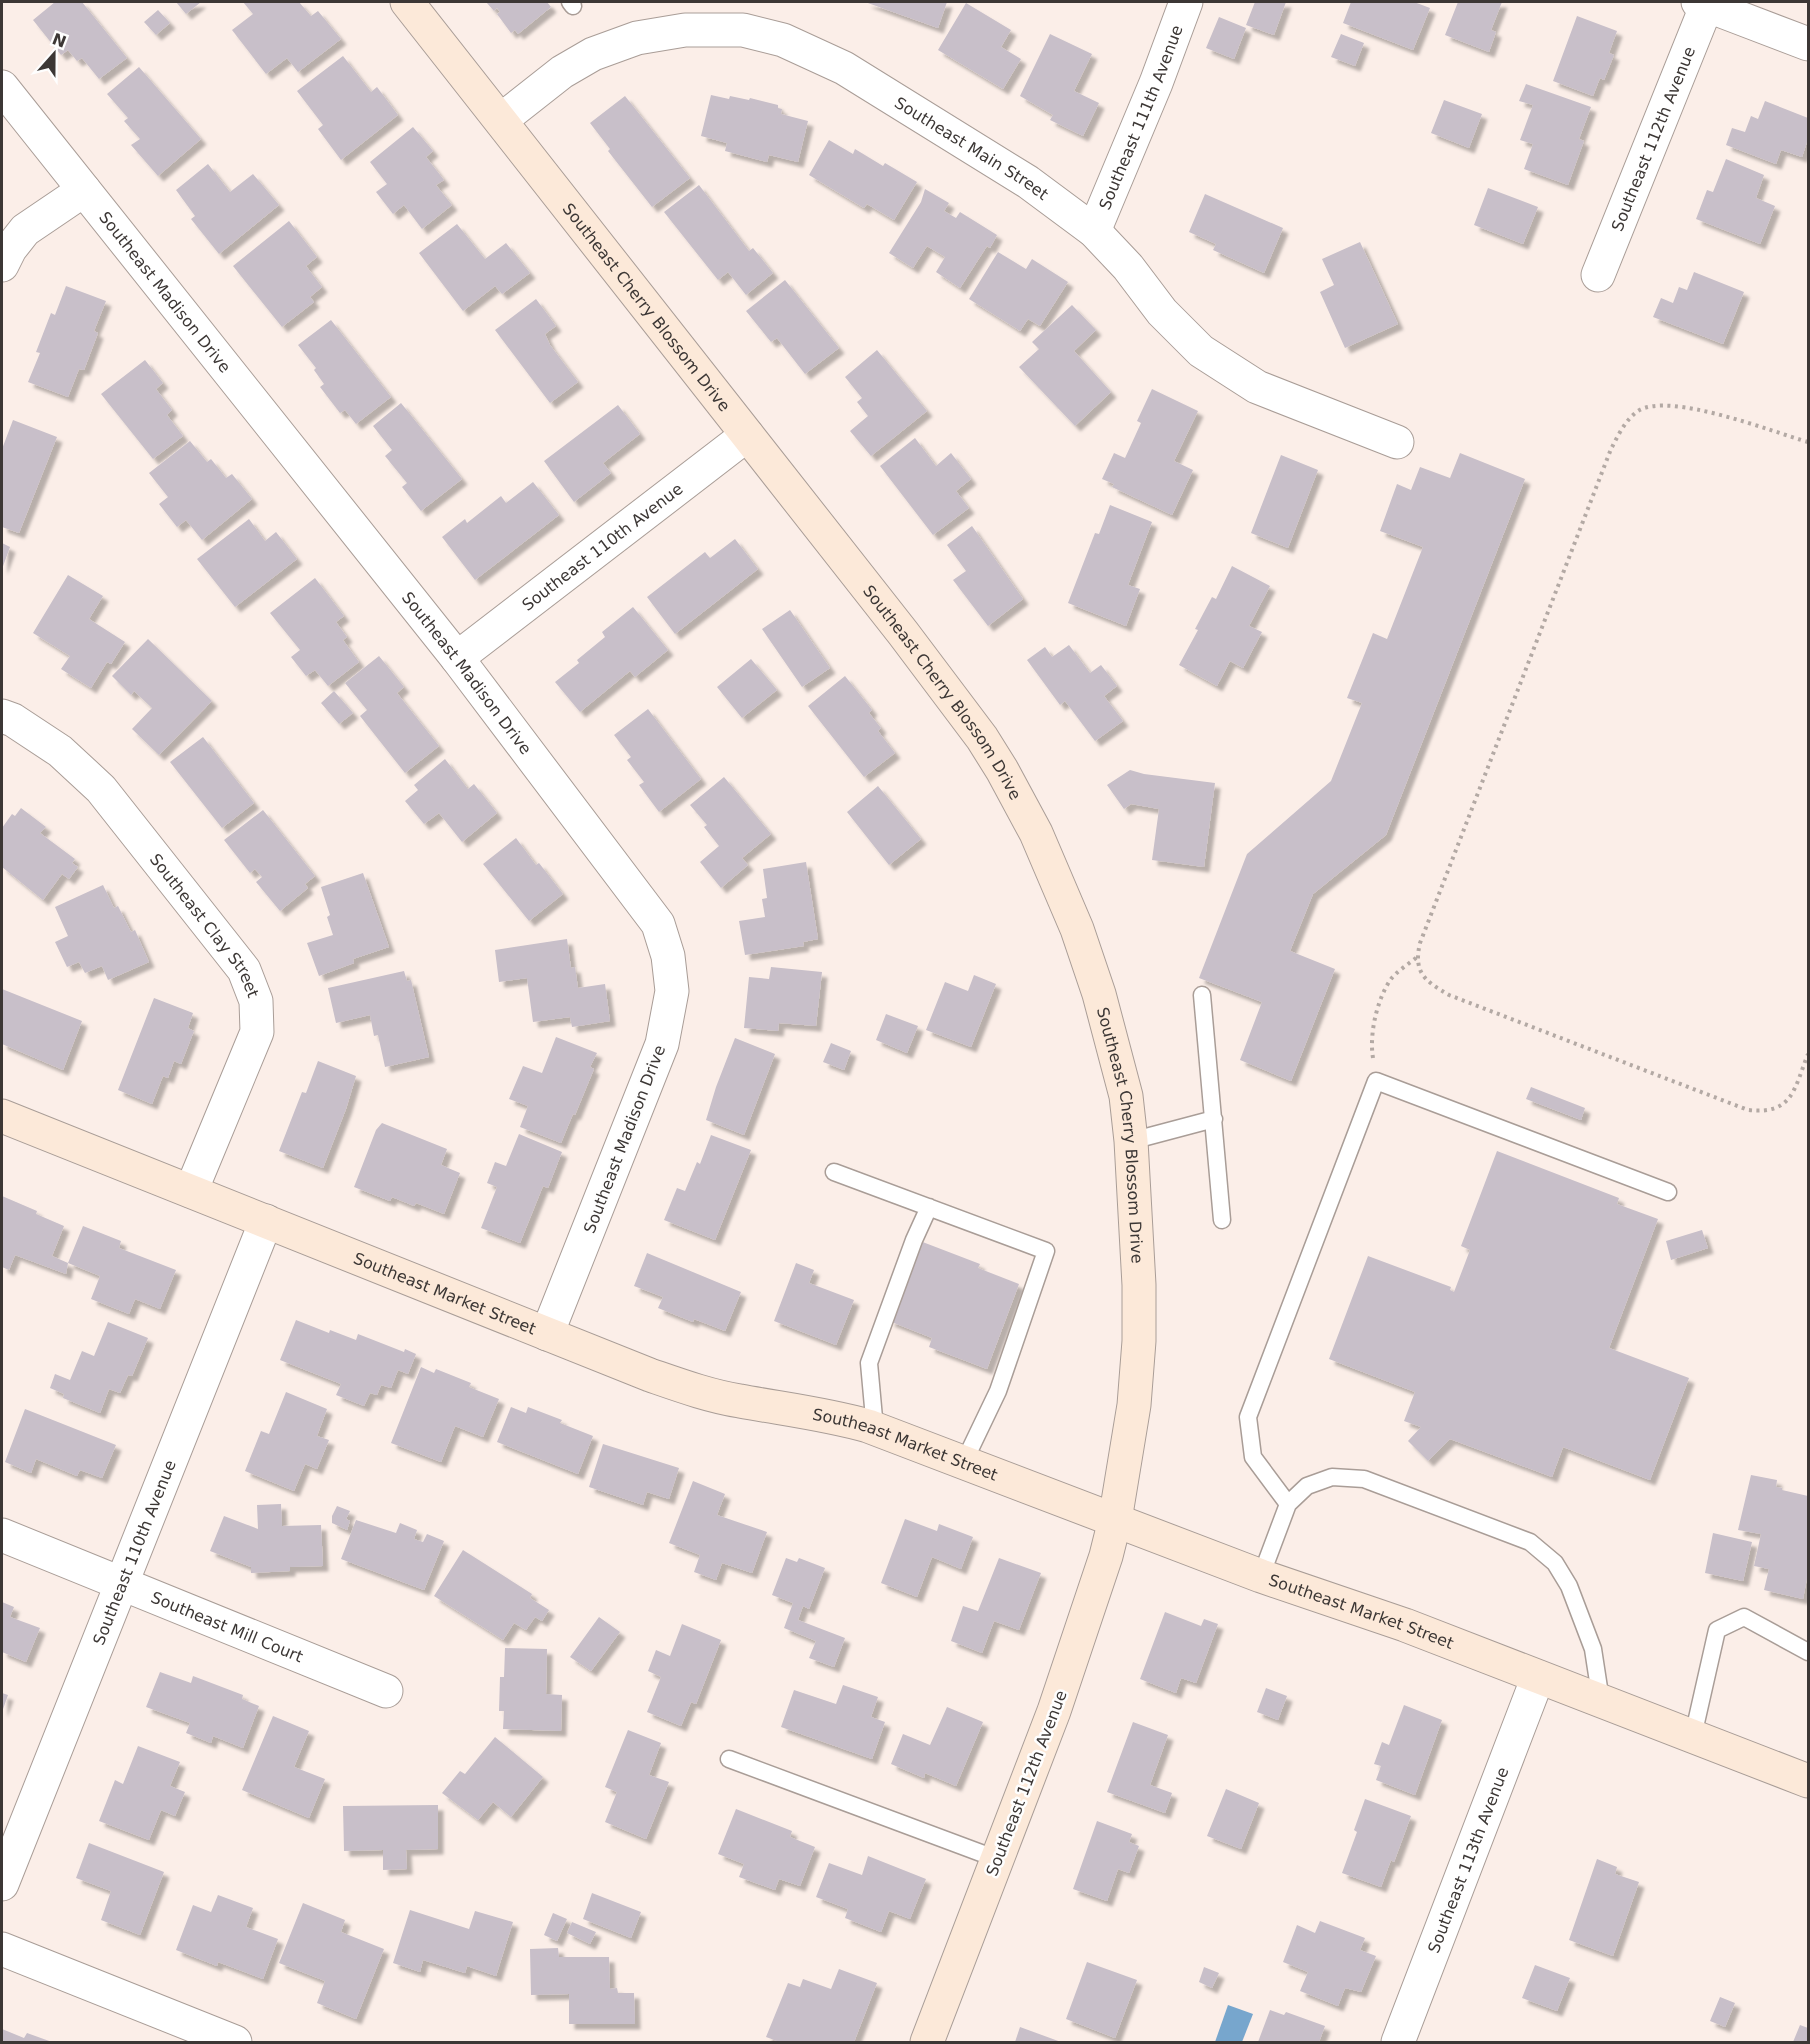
<svg xmlns="http://www.w3.org/2000/svg" width="1810" height="2044" font-family="'DejaVu Sans',sans-serif">
	<defs>
		<filter id="shadow"><feDropShadow dx="5.5" dy="5.5" stdDeviation="1.5" flood-color="#0004"/></filter>
	</defs>
	<rect width="100%" height="100%" fill="#fbeee8"/>
	<path fill="#77a6cd" d="M1228 2005 1253 2014 1242 2042H1215Z"/>
	<path fill="#c8bfc9" filter="url(#shadow)" d="M55 2H82L127 58 99 79 82 58 77 61 68 50 61 55 33 20Z
		M176 2H201L186 14Z
		M243 2H299L311 16 318 11 341 39 298 72 287 58 266 74 232 30 253 14Z
		M486 2H547L551 7 518 34 515 30 511 33 497 14 500 12 497 8 494 11Z
		M865 2H947L938 28Z
		M1255 2H1286L1274 35 1246 25Z
		M1351 2H1414L1430 8 1413 50 1343 23Z
		M1458 2H1502L1491 30 1496 32 1489 52 1445 35Z
		M966 3 1011 30 1001 47 1021 59 1003 89 938 50Z
		M158 10 170 23 156 35 144 22Z
		M1577 16 1617 31 1609 53 1614 55 1604 80 1600 78 1593 96 1553 81Z
		M1219 17 1246 28 1234 59 1206 48Z
		M1050 34 1092 54 1074 91 1099 103 1083 136 1050 120 1053 115 1020 96Z
		M1341 34 1364 43 1355 66 1331 57Z
		M343 56 371 92 377 87 398 115 341 160 318 129 323 125 297 91Z
		M139 67 201 139 158 176 131 145 140 139 124 121 128 118 107 94Z
		M1526 84 1591 107 1579 139 1584 141 1568 185 1524 169 1533 144 1520 140 1533 105 1519 101Z
		M711 95 729 99 730 96 749 100 750 98 778 105V108L782 109 781 114 808 121 798 162 769 155 767 162 725 151 727 143 701 136Z
		M625 96 690 178 652 207 608 151 610 149 590 123Z
		M1444 100 1482 114 1469 148 1431 133Z
		M1765 101 1808 118V139L1802 157 1781 150 1776 164 1726 145 1732 128 1745 132 1751 116 1758 119Z
		M413 127 433 151 426 157 444 180 436 185 452 205 422 229 404 205 393 214 376 192 387 184 370 162Z
		M829 140 853 154 855 149 883 166 885 163 917 182 894 220 867 204 864 208 809 175Z
		M1726 159 1764 175 1756 198 1775 206 1760 244 1696 219 1707 190 1713 192Z
		M208 164 230 192 253 174 279 205 219 254 191 219 195 216 176 190Z
		M699 185 749 251 753 248 773 273 746 295 728 272 718 280 664 212Z
		M1488 188 1538 207 1523 244 1474 225Z
		M925 189 949 203 944 211 956 218 960 212 997 235 990 248 987 246 960 288 936 272 945 257 927 246 913 268 889 253 921 202Z
		M1205 194 1283 228 1264 273 1213 250 1216 244 1189 232Z
		M289 221 317 257 306 266 322 287 310 297 314 302 282 327 233 266Z
		M457 224 485 259 506 243 530 273 502 294 495 286 463 311 419 253Z
		M1360 242 1398 324 1345 348 1320 292 1334 285 1322 259Z
		M998 252 1026 269 1032 259 1068 282 1040 326 1028 319 1020 331 969 299Z
		M1694 272 1744 292 1723 344 1653 317 1661 298 1673 303 1679 287 1687 290Z
		M785 280 839 348 805 374 777 338 771 342 746 311Z
		M66 286 106 301 94 331 98 333 84 370 79 369 68 397 28 382 40 353 36 352 51 313 55 315Z
		M536 299 556 326 545 334 550 345 578 382 550 403 495 330Z
		M1072 305 1096 330 1074 351 1111 392 1075 426 1019 367 1039 349 1032 342Z
		M331 320 391 397 356 424 345 410 340 413 320 387 324 384 314 370 316 368 298 345Z
		M877 350 927 411 871 456 850 431 868 416 857 402 862 398 845 377Z
		M145 360 163 383 156 389 172 410 167 415 183 436 153 459 101 394Z
		M1152 389 1198 411 1174 461 1193 470 1172 515 1112 487 1114 484 1102 479 1114 453 1125 458 1141 423 1137 421Z
		M401 403 462 479 421 511 402 487 407 483 385 456 392 450 373 426Z
		M618 405 640 434 603 463 611 473 574 502 544 461Z
		M13 420 57 437 19 533 2 527V449Z
		M915 438 936 466 951 453 971 479 956 491 969 508 933 535 880 466Z
		M190 441 207 462 211 459 226 478 232 474 252 499 202 540 186 520 177 527 159 504 168 497 149 473Z
		M1460 453 1525 479 1386 835 1313 894 1290 951 1335 969 1291 1081 1240 1060 1262 1002 1199 978 1247 854 1331 781 1362 703 1347 698 1373 633 1387 639 1423 547 1380 531 1397 484 1411 490 1420 467 1450 478Z
		M1281 455 1318 470 1288 548 1251 533Z
		M533 482 559 515 475 580 442 537 465 519 467 523 501 496 506 503Z
		M1110 505 1152 522 1128 585 1140 589 1126 626 1068 603 1095 533 1099 534Z
		M249 519 265 541 276 532 297 559 235 607 197 559Z
		M972 526 1023 599 988 626 953 580 966 571 947 545Z
		M735 539 758 569 675 634 647 597 705 552 710 558Z
		M2 543 10 547 2 569Z
		M1232 566 1270 586 1249 626 1262 632 1243 668 1230 661 1217 686 1179 665 1198 630 1195 629 1212 597 1216 599Z
		M68 575 103 596 89 619 125 642 111 664 107 662 91 688 61 669 70 656 33 633Z
		M315 578 344 616 336 622 347 637 343 640 359 662 328 686 315 670 306 676 291 657 300 650 270 613Z
		M633 607 668 650 635 677 630 671 580 712 555 682 579 663 577 660 605 637 602 632Z
		M790 610 830 668 802 687 762 629Z
		M148 639 212 701 159 755 132 729 152 708 134 691 131 695 112 676Z
		M1069 645 1090 673 1101 665 1117 686 1104 696 1123 721 1095 741 1065 701 1060 705 1027 660 1045 647 1052 657Z
		M379 656 404 687 397 693 439 746 405 773 360 716 367 710 345 683Z
		M751 659 777 690 742 718 717 687Z
		M845 676 872 710 869 713 881 728 878 731 895 753 864 777 808 706Z
		M334 691 353 713 339 724 321 703Z
		M648 709 701 779 659 812 639 785 644 782 627 760 631 757 614 735Z
		M203 737 254 803 222 828 170 762Z
		M445 759 468 789 474 784 497 813 462 842 439 813 424 824 405 801 418 790 414 785Z
		M1130 770 1144 774 1215 783 1204 867 1152 860 1159 809 1131 804 1124 809 1107 785Z
		M724 777 771 834 742 858 748 865 721 888 700 862 719 846 704 827 707 825 690 805Z
		M878 786 921 839 889 865 847 812Z
		M21 808 46 827 40 833 75 859 72 863 78 867 69 879 62 874 43 900 2 867V828L12 814 15 816Z
		M263 810 315 876 305 884 308 888 280 911 256 882 262 877 255 869 250 873 224 840Z
		M516 838 536 865 539 863 563 894 529 921 483 864Z
		M806 862 818 939 803 942 804 946 745 955 739 921 765 917 762 899 767 898 763 869Z
		M363 873 389 947 353 959 354 963 319 976 307 943 333 935 327 917 330 915 321 887Z
		M103 885 114 908 118 906 131 932 135 930 149 962 108 980 102 966 85 973 79 962 67 967 55 942 68 936 55 907Z
		M567 939 571 968 575 967 578 988 605 984 610 1021 572 1027 570 1017 533 1022 527 978 499 982 495 950Z
		M771 967 822 972 816 1026 779 1023 778 1031 744 1028 749 977 769 979Z
		M404 971 407 981 411 980 429 1057 385 1067 378 1035 374 1036 370 1015 336 1023 328 988Z
		M974 975 996 984 971 1047 926 1030 945 982 968 991Z
		M2 989 82 1021 63 1070 2 1044Z
		M154 998 193 1013 188 1028 194 1031 181 1064 174 1061 168 1078 163 1076 152 1104 118 1090Z
		M886 1014 918 1026 907 1053 876 1040Z
		M556 1037 597 1053 590 1067 594 1069 575 1115 573 1114 561 1143 520 1127 528 1106 509 1099 523 1066 542 1073Z
		M735 1038 775 1054 744 1135 706 1120 716 1087Z
		M831 1043 851 1051 844 1070 823 1062Z
		M318 1061 356 1076 346 1109 323 1168 279 1151 302 1092 306 1093Z
		M1531 1087 1585 1108 1581 1120 1526 1099Z
		M382 1123 447 1149 441 1165 460 1173 444 1214 416 1203 414 1206 392 1197 390 1201 354 1187 376 1130Z
		M519 1134 562 1152 548 1188 543 1186 520 1243 481 1228 497 1187 487 1183 495 1162 506 1166Z
		M711 1135 751 1150 715 1240 664 1220 677 1188 685 1191 697 1162 700 1164Z
		M1497 1151 1619 1198 1617 1204 1658 1219 1609 1348 1689 1378 1650 1480 1563 1447 1552 1477 1450 1439 1428 1461 1408 1441 1421 1427 1404 1421 1415 1392 1329 1359 1368 1256 1451 1287 1450 1290 1454 1292 1470 1250 1461 1246Z
		M2 1196 37 1211 36 1214 64 1226 52 1256 68 1263 66 1274 15 1255 9 1270 2 1267Z
		M83 1226 121 1241 119 1248 176 1270 160 1309 135 1299 129 1314 91 1299 100 1276 68 1263Z
		M1702 1230 1708 1248 1671 1260 1666 1241Z
		M920 1241 980 1264 978 1268 1019 1284 987 1369 929 1347 932 1338 889 1321Z
		M647 1253 741 1292 725 1331 694 1319 693 1322 658 1308 663 1297 634 1286Z
		M796 1263 814 1270 809 1283 854 1300 836 1345 774 1321Z
		M296 1320 329 1333 330 1330 356 1340 358 1334 404 1352 405 1349 416 1354 408 1374 398 1370 391 1388 381 1385 377 1395 370 1393 364 1406 336 1395 341 1384 280 1360Z
		M108 1322 148 1338 132 1376 128 1375 120 1393 109 1389 100 1413 63 1398 64 1394 50 1388 55 1374 70 1380 82 1351 94 1356Z
		M421 1367 434 1373 436 1369 471 1383 469 1387 499 1399 483 1437 455 1426 441 1462 391 1443Z
		M286 1392 327 1409 317 1436 329 1440 317 1469 305 1464 294 1491 245 1471 261 1431 269 1434Z
		M511 1407 526 1413 528 1407 562 1420 560 1423 593 1436 578 1474 497 1442Z
		M25 1409 116 1445 102 1478 80 1470 77 1476 36 1459 31 1473 5 1462Z
		M603 1444 679 1468 669 1499 647 1492 643 1505 589 1487Z
		M1751 1475 1777 1480 1776 1487 1782 1488V1490L1808 1496V1573L1803 1599 1764 1590 1769 1569 1754 1566 1761 1534 1738 1530Z
		M693 1481 725 1494 717 1515 767 1532 752 1573 722 1563 716 1580 694 1572 700 1555 669 1543Z
		M281 1504 282 1526 321 1525 323 1566 290 1567V1571L251 1573V1567L210 1551 224 1516 258 1529 257 1505Z
		M337 1506 350 1511 346 1519 350 1521 347 1530 332 1523V1516Z
		M905 1519 937 1531 939 1524 973 1537 961 1569 932 1557 917 1597 881 1583Z
		M356 1520 396 1533 400 1523 417 1530 414 1539 423 1542 427 1534 444 1541 424 1590 341 1559Z
		M1713 1533 1752 1542 1743 1581 1705 1573Z
		M463 1550 532 1594 530 1598 549 1610 542 1621 535 1617 526 1630 514 1623 503 1640 434 1596Z
		M786 1558 797 1562 799 1558 825 1568 809 1609 803 1606 798 1620 845 1638 834 1667 809 1658 816 1641 784 1628 793 1603 772 1595Z
		M999 1558 1041 1573 1019 1630 994 1621 982 1653 951 1641 963 1606 978 1611Z
		M2 1602 14 1607 10 1617 40 1628 26 1662 2 1652Z
		M1165 1612 1201 1626 1204 1619 1218 1624 1196 1683 1181 1678 1176 1693 1140 1679Z
		M599 1617 620 1632 591 1671 570 1657Z
		M682 1624 721 1640 696 1704 691 1702 681 1726 647 1712 661 1677 648 1671 656 1650 670 1656Z
		M505 1648 547 1649 546 1694 562 1695 561 1731 503 1729 504 1711H499L500 1677H504Z
		M160 1672 191 1683 193 1676 243 1695 242 1699 259 1706 243 1748 213 1736 211 1743 186 1733 190 1723 146 1707Z
		M843 1685 878 1697 871 1717 885 1722 872 1759 781 1727 794 1690 836 1704Z
		M1266 1688 1287 1696 1278 1720 1257 1712Z
		M2 1693 8 1695 2 1712Z
		M1404 1705 1442 1720 1415 1795 1376 1780 1381 1766 1374 1764 1382 1742 1389 1745Z
		M947 1707 983 1722 956 1786 925 1773 924 1778 891 1764 903 1734 930 1745Z
		M273 1716 309 1731 294 1767 325 1779 309 1818 242 1790Z
		M1133 1722 1168 1735 1150 1785 1172 1793 1165 1813 1107 1792Z
		M628 1730 661 1743 649 1775 669 1782 646 1839 605 1822 617 1792 605 1787Z
		M495 1737 543 1777 511 1817 493 1802 478 1820 442 1793 460 1771 465 1774Z
		M138 1746 180 1762 170 1786 185 1792 175 1816 161 1810 149 1840 99 1821 115 1780 123 1784Z
		M1226 1789 1259 1803 1241 1849 1207 1836Z
		M1365 1799 1411 1816 1394 1862 1391 1860 1381 1887 1342 1873 1357 1832 1354 1830Z
		M438 1805V1849L406 1850 407 1869 383 1870V1850L344 1851 343 1806Z
		M736 1809 792 1831 790 1837 815 1847 800 1886 779 1879 775 1890 739 1877 744 1864 718 1854Z
		M1097 1821 1132 1834 1129 1842 1139 1846 1129 1873 1118 1869 1107 1901 1073 1889Z
		M89 1843 164 1872 140 1935 101 1920 111 1891 76 1878Z
		M868 1856 926 1879 910 1919 889 1911 881 1932 845 1918 848 1909 816 1897 829 1863 862 1875Z
		M1597 1859 1617 1867 1615 1874 1639 1882 1613 1956 1569 1940Z
		M592 1893 641 1912 631 1938 583 1919Z
		M218 1895 253 1908 246 1927 278 1939 263 1979 218 1962 217 1966 176 1950 193 1905 211 1912Z
		M303 1903 345 1920 341 1932 384 1949 356 2019 317 2003 325 1981 279 1963Z
		M410 1910 469 1929 475 1911 513 1922 496 1976 467 1966 465 1973 423 1960 420 1972 393 1963Z
		M553 1913 567 1919 557 1941 544 1935Z
		M1320 1921 1365 1938 1360 1950 1376 1956 1361 1992 1345 1988 1338 2006 1300 1991 1308 1972 1283 1962 1297 1925 1315 1933Z
		M572 1922 596 1932 590 1944 567 1933Z
		M558 1948 559 1957H609L610 1989 617 1988 618 1993H634L635 2024H569V1994L531 1995 530 1949Z
		M1087 1962 1137 1980 1115 2038 1066 2019Z
		M1535 1965 1570 1978 1557 2011 1522 1998Z
		M1204 1967 1219 1973 1212 1988 1199 1982Z
		M839 1969 877 1983 854 2042H780L766 2037 788 1983 800 1987 803 1979 831 1989Z
		M1720 1997 1735 2003 1725 2027 1710 2021Z
		M1270 2010 1284 2015 1286 2012 1325 2026 1319 2042H1258Z
		M1800 2025 1808 2028V2042H1793Z
		M1020 2027 1061 2042H1015Z
		M2 2029 24 2038 27 2033 52 2042H2Z"/>
	<g fill="none" stroke-linecap="round" stroke-linejoin="round">
		<g stroke="#a99d97" stroke-width="19">
			<path id="lane" d="M570 2 573 6
				M1202 995 1222 1220
				M1131 1141 1214 1119
				M834 1172 1046 1251 998 1391 964 1462
				M875 1429 869 1363 914 1240 929 1207
				M1288 1504 1253 1457 1248 1417 1376 1081 1668 1192
				M1261 1576 1288 1504 1307 1486 1332 1477 1364 1479 1530 1542 1555 1563 1569 1586 1593 1649 1601 1701
				M1693 1736 1717 1630 1744 1617 1808 1652
				M729 1759 997 1859"/>
		</g>
		<g stroke="#a99d97" stroke-width="35">
			<g id="street">
				<path d="M1698 2 1808 44"/>
				<path id="s1" d="M2 87 457 658 658 924 668 956 672 991 662 1044 547 1334"/>
				<path id="s2" d="M501 120 562 72 593 54 637 38 685 30H743L783 40 844 68 1028 182 1094 231 1128 267 1162 312 1201 351 1257 387 1397 442"/>
				<path id="s3" d="M1094 231 1156 83 1186 2"/>
				<path d="M2 265 10 249 25 230 84 190"/>
				<path id="s4" d="M1598 275 1708 2"/>
				<path id="s5" d="M457 658 747 435"/>
				<path id="s6" d="M2 716 13 720 60 751 101 789 244 970 256 1001 257 1032 191 1191"/>
				<path id="s7" d="M2 1535 386 1691"/>
				<path id="s8" d="M2 1884 266 1221"/>
				<path d="M2 1949 235 2042"/>
				<path id="s9" d="M1398 2042 1538 1677"/>
			</g>
		</g>
		<g stroke="#a99d97" stroke-width="35">
			<g id="secondary">
				<path id="s10" d="M407 2 903 633 982 738 1002 770 1036 833 1077 929 1099 994 1126 1096 1131 1141 1139 1285V1341L1134 1405 1115 1520 1106 1556 1054 1711 927 2042"/>
				<path id="s11" d="M2 1116 650 1375C679 1385 709 1396 740 1401 783 1409 826 1414 868 1426L1261 1576 1405 1625 1808 1781"/>
			</g>
		</g>
		<path stroke="#b3a9a4" stroke-width="4" stroke-dasharray="3 4.5" stroke-linecap="butt" d="M1808 442C1773 432 1669 391 1638 411 1625 420 1618 436 1611 449L1420 943C1413 973 1425 981 1449 995L1748 1110C1793 1115 1794 1089 1808 1054
			M1373 1058C1369 1034 1377 999 1391 979 1397 971 1409 964 1417 957"/>
		<use href="#lane" stroke="#fff" stroke-width="16"/>
		<use href="#street" stroke="#fff" stroke-width="33"/>
		<use href="#secondary" stroke="#fce9d9" stroke-width="33"/>
	</g>
	<g text-anchor="middle" stroke-width="5" stroke-linejoin="round" paint-order="stroke">
		<g font-size="16" fill="#3c3735" stroke="#fefefe">
			<text dy="6" stroke="none"><textPath href="#s3" startOffset="123">Southeast 111th Avenue</textPath></text>
			<text dy="6" stroke="none"><textPath href="#s4" startOffset="147">Southeast 112th Avenue</textPath></text>
			<text dy="6" stroke="none"><textPath href="#s2" startOffset="526">Southeast Main Street</textPath></text>
			<text dy="6" stroke="none"><textPath href="#s1" startOffset="262">Southeast Madison Drive</textPath></text>
			<text dy="6" stroke="none"><textPath href="#s10" startOffset="388">Southeast Cherry Blossom Drive</textPath></text>
			<text dy="6" stroke="none"><textPath href="#s5" startOffset="183">Southeast 110th Avenue</textPath></text>
			<text dy="6" stroke="none"><textPath href="#s1" startOffset="748">Southeast Madison Drive</textPath></text>
			<text dy="6" stroke="none"><textPath href="#s10" startOffset="874">Southeast Cherry Blossom Drive</textPath></text>
			<text dy="6" stroke="none"><textPath href="#s6" startOffset="296">Southeast Clay Street</textPath></text>
			<text dy="6" stroke="none"><textPath href="#s10" startOffset="1360">Southeast Cherry Blossom Drive</textPath></text>
			<text transform="translate(624 1139) rotate(-69)" y="6">Southeast Madison Drive</text>
			<text dy="6" stroke="none"><textPath href="#s11" startOffset="477">Southeast Market Street</textPath></text>
			<text dy="6" stroke="none"><textPath href="#s11" startOffset="963">Southeast Market Street</textPath></text>
			<text dy="6" stroke="none"><textPath href="#s8" startOffset="357">Southeast 110th Avenue</textPath></text>
			<text dy="6" stroke="none"><textPath href="#s11" startOffset="1449">Southeast Market Street</textPath></text>
			<text dy="6" stroke="none"><textPath href="#s7" startOffset="243">Southeast Mill Court</textPath></text>
			<text transform="translate(1026 1783) rotate(-69)" y="6">Southeast 112th Avenue</text>
			<text dy="6" stroke="none"><textPath href="#s9" startOffset="195">Southeast 113th Avenue</textPath></text>
		</g>
	</g>
	<rect width="1810" height="2044" fill="none" stroke="#3c3735" stroke-width="6"/>
	<g transform="translate(54 54) rotate(21)" stroke="#fefefe" stroke-width="4.5" paint-order="stroke">
	<path d="M0-4.5L10 22L0 15L-10 22Z" fill="#3c3735"/>
	<text y="-9" font-size="16" font-weight="bold" text-anchor="middle" fill="#3c3735">N</text>
	</g>
</svg>
